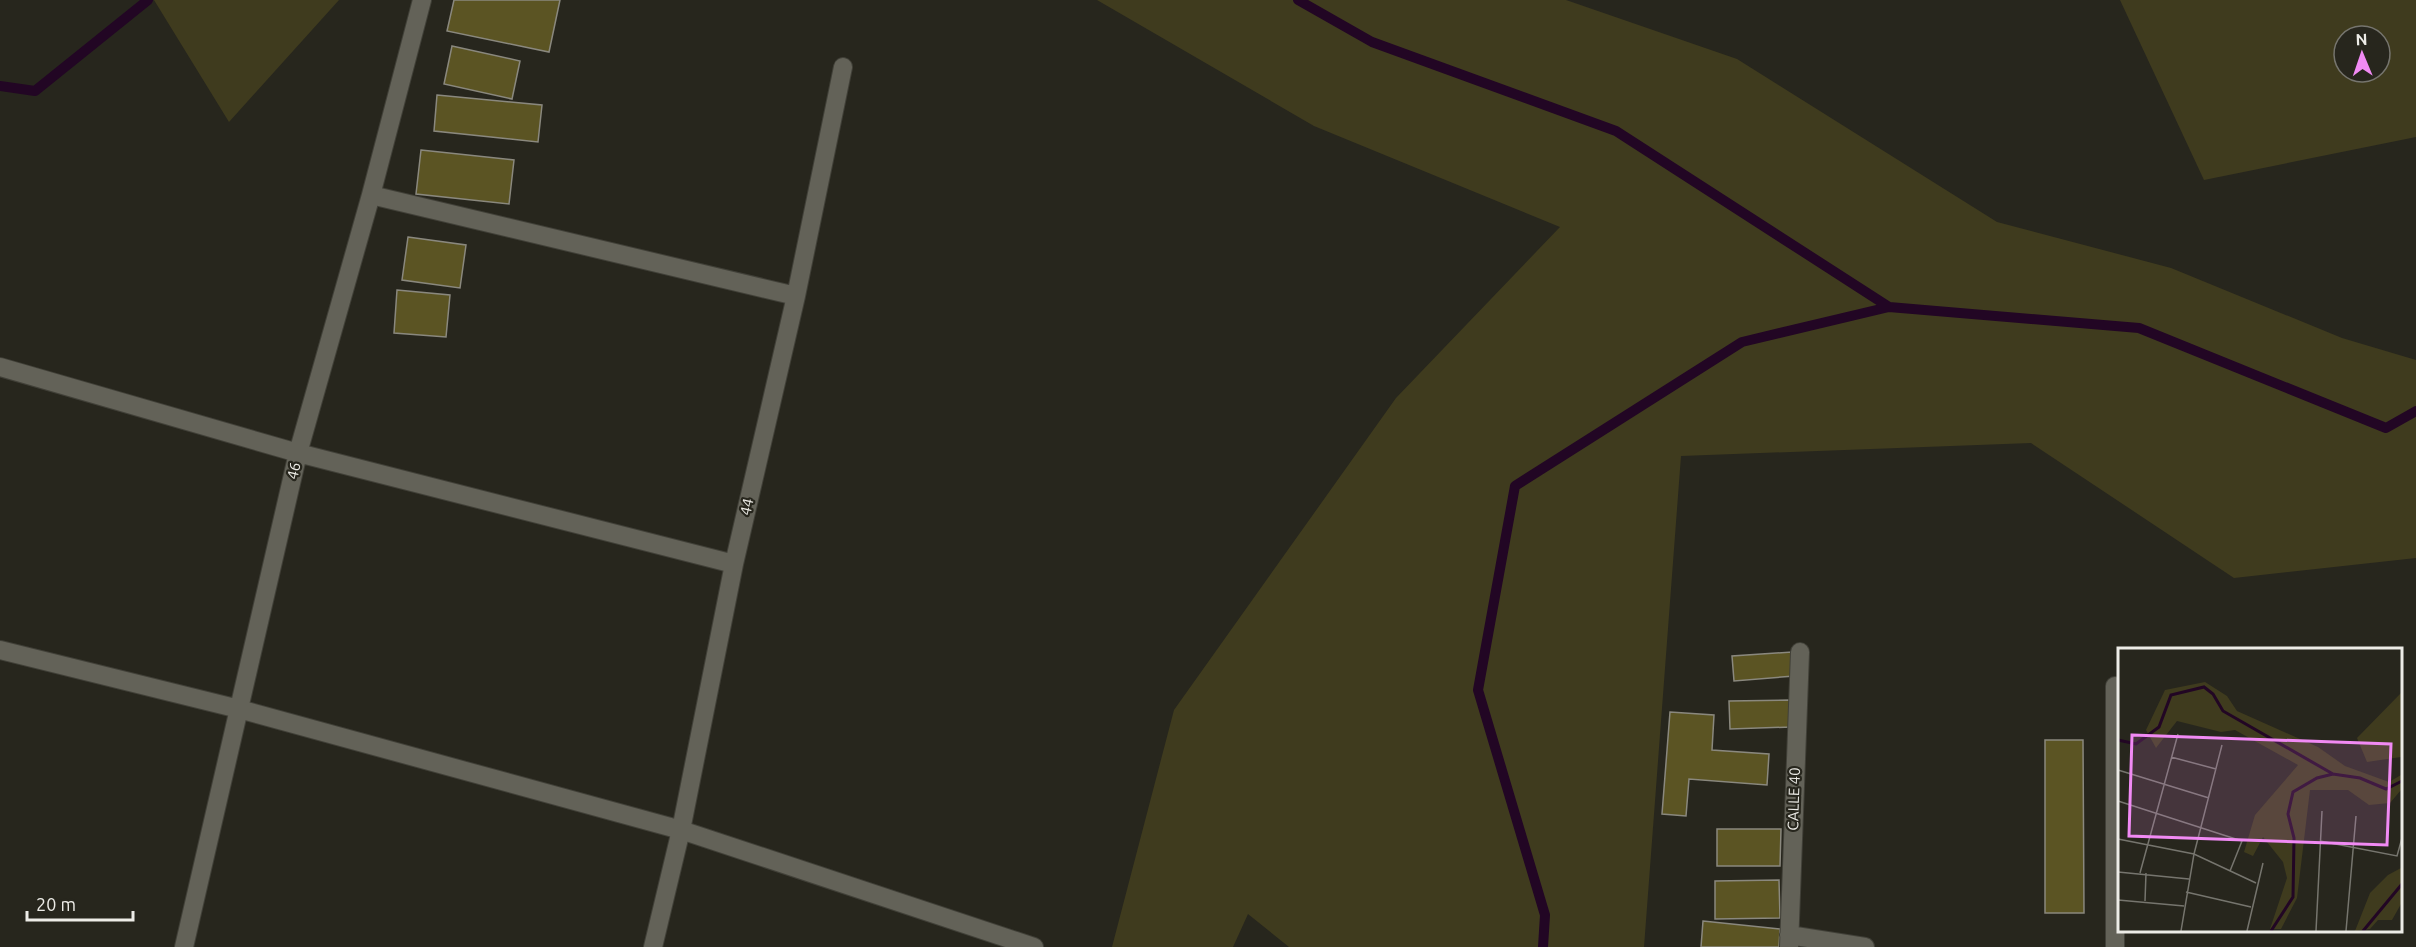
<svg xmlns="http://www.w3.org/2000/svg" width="2416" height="947" font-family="Ubuntu,sans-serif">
	<rect width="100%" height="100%" fill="#27261d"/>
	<path fill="#3f3b1e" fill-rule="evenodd" d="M154 0H339L229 122Z
		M1097 0H1566L1737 59 1997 222 2171 268 2342 338 2416 360V558L2234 578 2031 443 1681 456 1644 947H1289L1248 914 1233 947H1112L1174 710 1396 398 1560 227 1314 126Z
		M2120 0H2416V137L2204 180ZM2344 36H2380V72H2344Z"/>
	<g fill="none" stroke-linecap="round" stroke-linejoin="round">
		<path stroke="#220624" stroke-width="10" d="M1298 0 1372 42 1616 131 1889 307
			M0 86 35 91 148 0
			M1543 947 1545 915 1478 690 1515 486 1742 342 1889 307 2139 328 2386 428 2416 411"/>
	</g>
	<path fill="#5b5423" stroke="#8a887e" stroke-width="1.5" d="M454 0H560L549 52 447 31Z
		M452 46 520 61 512 99 444 84Z
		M437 95 542 105 538 142 434 131Z
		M421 150 514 160 509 204 416 194Z
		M408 237 466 245 460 288 402 280Z
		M397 290 450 295 446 337 394 333Z
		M1792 652 1794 676 1734 681 1732 656Z
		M1790 700 1791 727 1730 729 1729 701Z
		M1670 712 1714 715 1712 750 1769 754 1767 785 1689 779 1686 816 1662 814Z
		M2045 740H2083L2084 913H2045Z
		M1717 829H1781L1780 866H1717Z
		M1779 880 1780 918 1715 919V881Z
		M1703 921 1780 929 1779 947H1701Z"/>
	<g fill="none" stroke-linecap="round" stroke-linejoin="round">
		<g stroke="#414038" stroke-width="20">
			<path id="street" d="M371 195 796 296
				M0 367 298 453 734 564
				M0 650 239 709 681 830 1034 947
				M1789 935 1865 947
				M184 947 298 453 371 195 422 0
				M653 947 681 830 734 564 796 296 843 67
				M1789 947 1800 652
				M2115 947V686"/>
		</g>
		<use href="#street" stroke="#636258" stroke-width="18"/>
	</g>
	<g text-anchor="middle" stroke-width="4.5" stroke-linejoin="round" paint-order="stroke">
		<g font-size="15" fill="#edece7" stroke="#27261d">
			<text transform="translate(294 471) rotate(-77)" y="5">46</text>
			<text transform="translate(747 507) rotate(-77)" y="5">44</text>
			<text transform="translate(1794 799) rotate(-88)" y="5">CALLE 40</text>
		</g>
	</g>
	<g transform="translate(2118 648)">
		<rect width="284" height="284" fill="#27261d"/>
		<path d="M87 34 109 48 119 63 200 99 227 118 271 134 283 127V142L272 155 251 157 230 142H192L179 250 163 281H152L169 230 165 214 145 189 135 208 126 204 137 167 180 117 117 82 103 84 59 73 38 100 28 82 47 42ZM283 45V109L249 114 239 90ZM283 220V256L274 272H260L252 281 237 283 252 245 270 227Z" fill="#3f3b1e"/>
		<path fill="none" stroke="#220624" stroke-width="3" d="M0 92 18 96 41 79 53 47 86 39 95 46 105 63 215 126M153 283 175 249 176 190 170 166 175 144 199 130 215 126 242 130 268 141 284 133M245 283 284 236"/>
		<path fill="none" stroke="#76756e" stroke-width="1.5" d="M53 109 98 121M0 122 91 150M0 153 124 193 112 223M0 191 76 206 138 235M202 193 279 208 284 190M0 224 71 231M22 225 60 86M68 244 133 259M0 252 66 258M27 253 28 225M63 283 76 206 104 97M129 283 145 215M198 283 204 163M228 283 238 168"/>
		<path fill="#f18af4" fill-opacity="0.15" stroke="#f18af4" stroke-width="3" d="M14 87 273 96 269 197 11 188Z"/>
		<rect width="284" height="284" fill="none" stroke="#edece7" stroke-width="3"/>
	</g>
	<g transform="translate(2362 54) rotate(358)"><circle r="28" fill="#27261d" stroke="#76756e" stroke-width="1.5"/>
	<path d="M0-4.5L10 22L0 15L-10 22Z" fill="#f18af4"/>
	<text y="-9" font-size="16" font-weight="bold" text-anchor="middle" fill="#edece7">N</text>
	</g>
	<path d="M27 911v9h106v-9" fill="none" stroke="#edece7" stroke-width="3"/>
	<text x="36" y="911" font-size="18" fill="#edece7" stroke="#27261d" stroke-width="4.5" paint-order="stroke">20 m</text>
</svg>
